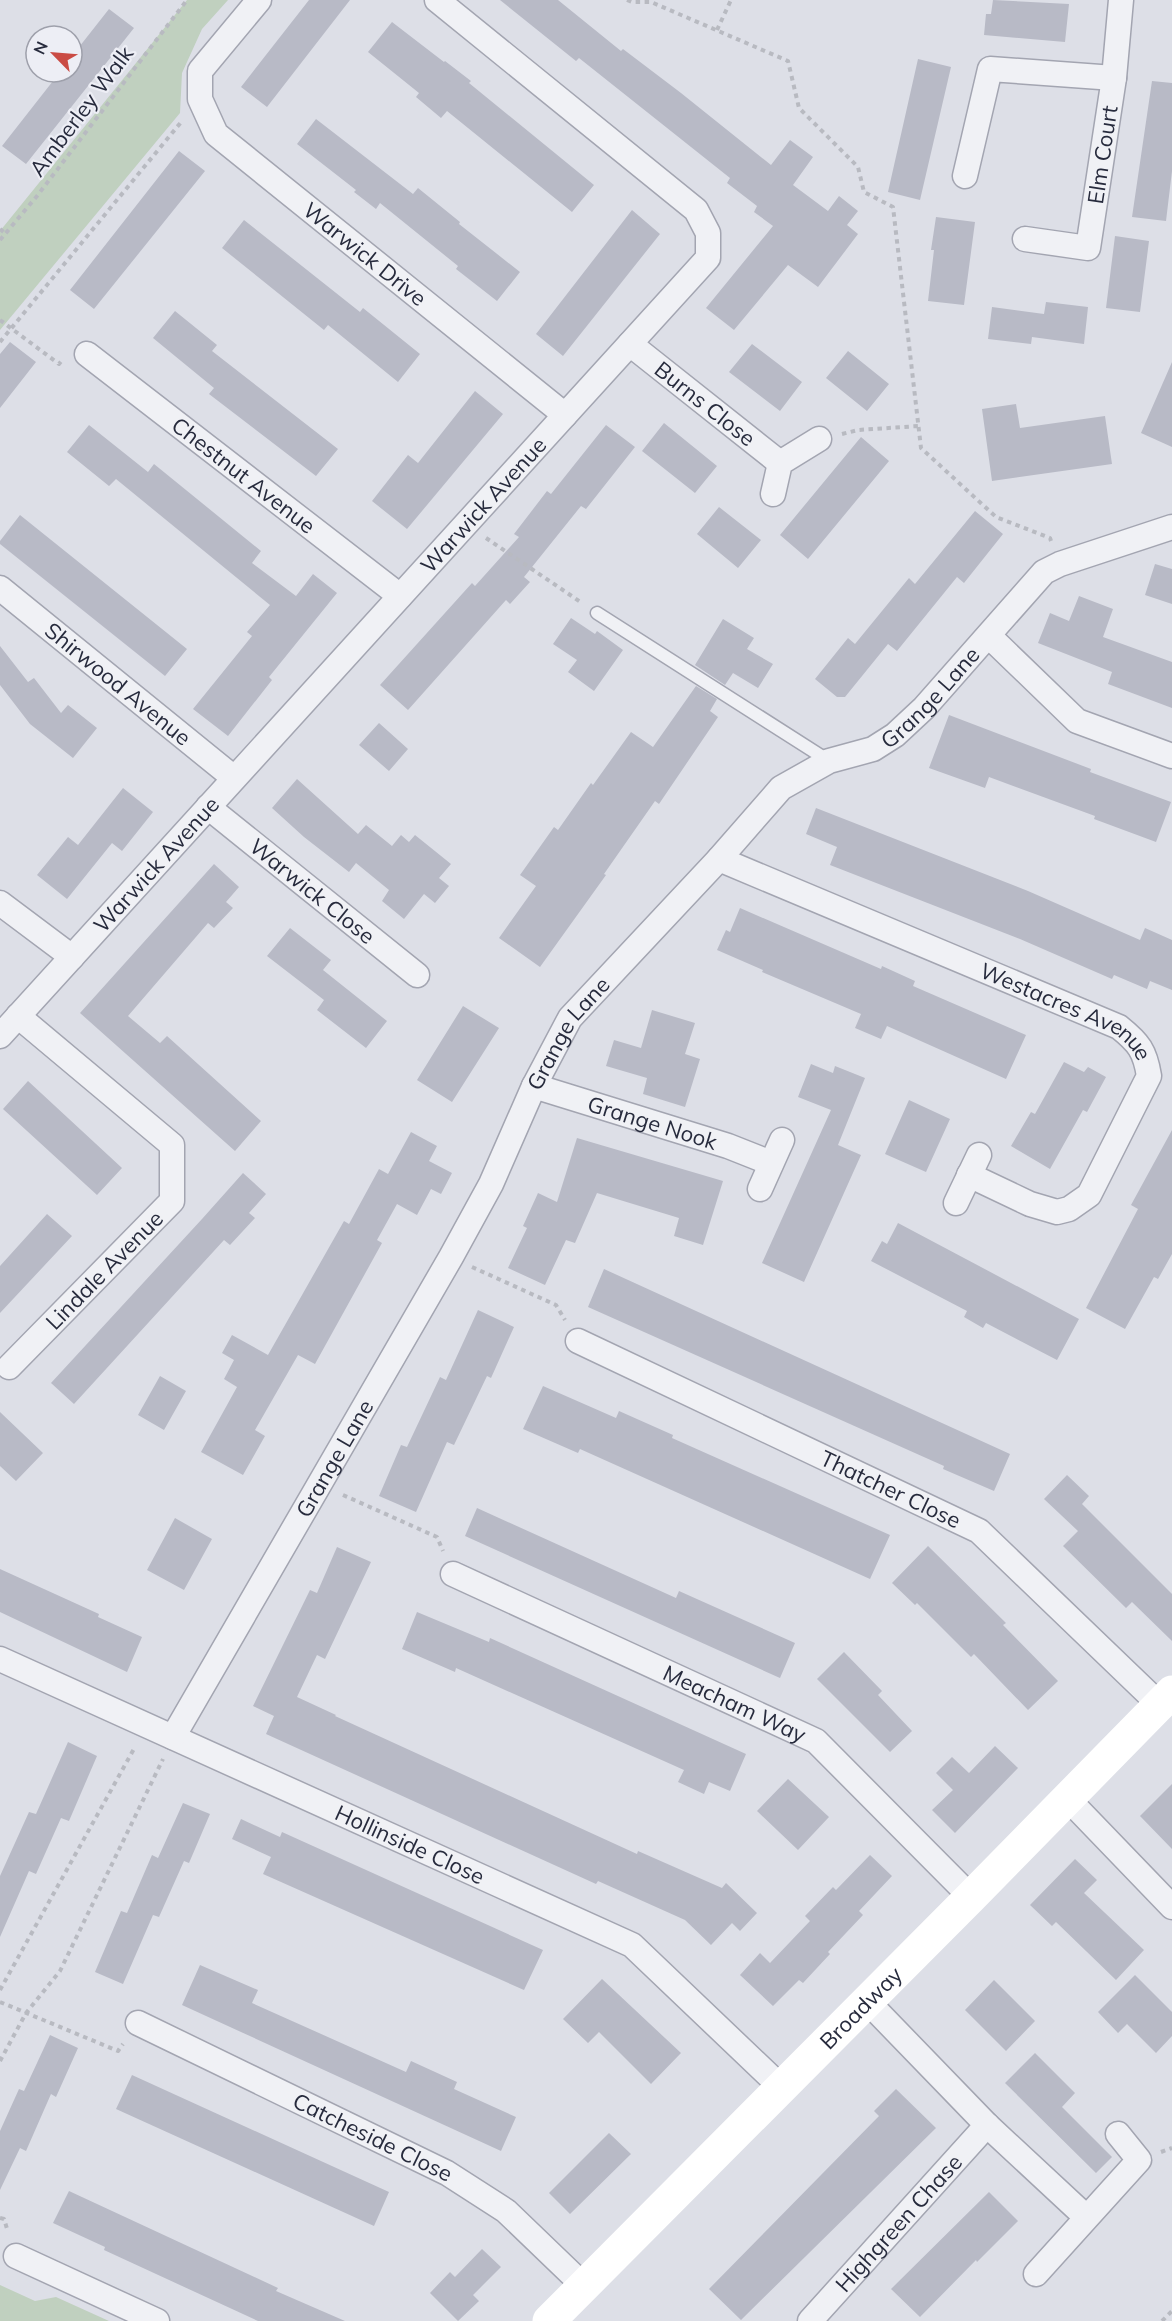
<svg xmlns="http://www.w3.org/2000/svg" width="1172" height="2321" font-family="Mulish,sans-serif">
	<rect width="100%" height="100%" fill="#dddfe7"/>
	<path fill="#c0d0bf" d="M187 0H228L202 29 182 73 180 113 0 330V231Z
		M0 2285 35 2301 56 2297 109 2321H0Z"/>
	<path fill="#b8bac6" d="M309 0H350L267 107 241 87Z
		M500 0H558L621 51 623 49 681 93 771 165 790 140 813 157 793 185 828 211 839 196 858 211 847 225 858 234 818 287 788 265 734 330 706 308 773 226 754 212 757 206 727 183 730 178 579 58 576 61Z
		M993 0 1069 4 1065 42 984 35 986 14H991Z
		M109 9 134 28 26 164 2 146 60 72H72V56Z
		M392 22 444 62 445 61 471 81 469 83 594 185 572 212 447 111 441 118 416 97 419 93 368 52Z
		M918 59 951 67 920 200 888 192Z
		M1152 81 1172 83V171L1166 221 1132 217Z
		M316 119 413 194 418 188 460 222 459 224 520 272 497 301 456 269 458 266 380 203 376 209 354 192 356 190 297 144Z
		M179 151 205 171 94 309 70 290Z
		M632 210 660 234 563 356 536 334Z
		M936 217 975 222 964 305 928 301 934 250H931Z
		M244 220 360 312 363 308 420 354 398 382 328 325 324 330 222 248Z
		M1115 236 1149 241 1140 312 1106 308Z
		M1046 302 1088 307 1084 344 1032 337 1031 344 988 339 992 307 1044 314Z
		M175 311 217 345 212 351 338 449 316 476 209 394 214 388 153 338Z
		M10 342 36 362 0 408V354Z
		M752 344 802 382 780 411 729 372Z
		M848 351 889 384 867 411 826 378Z
		M1172 362V447L1141 433Z
		M475 391 503 414 407 529 372 501 408 455 418 463Z
		M1016 404 1020 428 1105 416 1112 464 992 481 982 409Z
		M664 423 717 466 695 493 642 451Z
		M89 425 148 472 154 464 261 551 252 563 296 596 313 574 337 593 269 677 272 680 228 736 193 709 252 636 247 632 270 605 116 479 109 486 67 452Z
		M606 425 635 447 586 509 581 506 524 577 530 582 510 604 506 600 408 710 380 685 472 583 475 586 519 537 514 534 547 491 551 494Z
		M861 437 889 461 808 559 780 535Z
		M719 507 761 540 738 568 697 534Z
		M975 511 1003 534 964 583 957 577 897 651 888 644 845 697H837L815 679 848 638 855 644 909 578 915 584Z
		M20 515 187 649 165 676 0 544V541Z
		M1155 564 1172 569V604L1145 595Z
		M1079 596 1113 609 1103 637 1172 662V708L1108 684 1112 672 1038 643 1050 613 1069 621Z
		M571 618 595 634 597 631 623 650 594 691 568 672 577 660 553 644Z
		M723 619 754 638 747 649 773 664 758 688 733 673 725 685 695 665Z
		M0 646 28 682 34 678 61 713 68 705 97 728 73 758 30 724 0 685Z
		M696 686 717 699 710 711 718 717 659 804 655 801 604 874 606 875 540 967 499 938 536 886 520 875 554 827 558 830 591 783 593 785 631 732 653 747Z
		M949 715 1091 769 1090 772 1171 802 1156 842 1094 819 1095 816 989 777 985 788 929 768Z
		M379 723 408 749 389 771 359 745Z
		M297 779 358 834 366 825 392 846 401 835 409 842 415 835 451 864 439 878 449 886 435 903 424 894 404 919 382 901 389 890 356 863 349 872 304 837 272 808Z
		M123 788 153 812 122 851 112 843 67 899 37 875 68 837 78 845Z
		M816 808 1028 891 1140 940 1145 928 1172 940V990L1150 981 1147 989 1114 975 1112 979 1020 939 830 865 837 847 806 834Z
		M214 864 239 887 226 902 233 908 214 928 208 923 128 1016 160 1043 167 1036 261 1121 235 1151 80 1013Z
		M740 908 881 969 882 966 915 981 913 986 1026 1035 1006 1079 887 1026 881 1039 855 1028 861 1014 762 972 763 970 717 950 726 930 730 932Z
		M290 928 331 960 323 970 387 1021 366 1048 317 1010 324 1000 267 956Z
		M463 1006 499 1028 452 1102 417 1080Z
		M652 1010 695 1023 685 1054 700 1059 685 1107 643 1094 647 1078 606 1066 614 1040 641 1048Z
		M1064 1062 1084 1072 1088 1067 1106 1077 1087 1112 1083 1110 1050 1169 1011 1146 1031 1112 1035 1114Z
		M811 1064 833 1073 835 1066 865 1078 838 1145 861 1155 804 1282 762 1263 831 1110 798 1097Z
		M28 1081 122 1168 97 1195 3 1109Z
		M909 1100 950 1119 926 1172 885 1154Z
		M1172 1130V1254L1158 1279 1154 1277 1125 1329 1086 1308 1138 1209 1131 1205Z
		M411 1132 437 1146 429 1161 452 1173 441 1194 431 1189 417 1215 397 1204 377 1240 382 1243 315 1364 298 1355 255 1430 265 1436 243 1475 201 1452 237 1387 224 1379 234 1360 222 1353 232 1335 268 1355 344 1221 349 1224 379 1169 388 1174Z
		M577 1138 723 1181 703 1245 674 1236 679 1218 597 1193 575 1243 566 1240 545 1285 508 1268 527 1228 523 1226 538 1193 557 1202Z
		M243 1173 266 1194 249 1213 255 1218 230 1245 224 1240 74 1404 51 1383 202 1219Z
		M47 1214 72 1236 0 1313V1266Z
		M898 1223 1079 1319 1057 1360 986 1323 983 1328 964 1317 967 1311 871 1261 882 1241 887 1244Z
		M604 1269 1010 1454 994 1491 943 1469 944 1466 588 1307Z
		M478 1310 514 1327 491 1378 487 1376 454 1445 447 1442 416 1512 379 1496 401 1445 407 1447 440 1377 446 1380Z
		M160 1376 186 1391 164 1430 138 1415Z
		M543 1386 616 1418 619 1411 673 1435 672 1438 890 1535 870 1579 580 1449 578 1453 523 1429Z
		M0 1412 43 1453 16 1481 0 1466Z
		M1067 1475 1089 1496 1082 1504 1172 1594V1641L1132 1602 1126 1608 1063 1546 1078 1531 1044 1499Z
		M477 1508 676 1598 679 1591 795 1643 780 1678 465 1536Z
		M175 1518 212 1539 184 1590 147 1570Z
		M928 1546 1006 1623 1003 1625 1058 1681 1028 1710 974 1654 971 1657 917 1603 915 1605 892 1583Z
		M337 1547 371 1562 325 1659 317 1655 297 1697 336 1715 335 1716 637 1854 638 1851 722 1888 726 1883 757 1913 740 1931 732 1923 711 1945 685 1920 598 1881 596 1884 266 1734 274 1716 253 1706 310 1590 317 1593Z
		M0 1569 99 1614 98 1617 142 1637 127 1672 0 1612Z
		M417 1612 489 1642 490 1638 746 1754 730 1791 709 1782 704 1794 678 1782 684 1770 456 1668 455 1672 402 1649Z
		M844 1652 882 1691 878 1695 912 1731 890 1752 817 1679Z
		M68 1742 97 1756 69 1821 61 1818 36 1874 29 1871 0 1937V1876L29 1812 36 1814Z
		M995 1746 1018 1768 955 1833 932 1810 953 1790 936 1773 952 1757 969 1773Z
		M788 1779 829 1817 798 1850 757 1811Z
		M1172 1784V1849L1140 1816Z
		M183 1803 210 1814 189 1863 184 1861 159 1917 153 1915 123 1984 95 1972 121 1911 127 1913 152 1855 158 1858Z
		M241 1819 280 1837 282 1832 543 1950 524 1990 263 1874 271 1857 232 1839Z
		M870 1855 892 1876 859 1911 863 1915 828 1952 830 1954 803 1983 799 1980 773 2006 740 1975 760 1953 770 1963 810 1921 805 1916 833 1887 836 1890Z
		M1075 1859 1097 1880 1084 1893 1144 1950 1116 1980 1056 1922 1052 1926 1030 1905Z
		M200 1965 258 1990 252 2003 406 2072 411 2061 457 2082 454 2089 516 2117 501 2151 182 2005Z
		M1135 1975 1172 2012V2036L1156 2053 1127 2024 1118 2033 1098 2012Z
		M602 1979 681 2053 651 2084 599 2032 588 2043 563 2019Z
		M994 1980 1035 2021 1006 2051 965 2010Z
		M50 2035 78 2048 56 2097 51 2094 26 2151 20 2148 0 2190V2131L19 2089 24 2091Z
		M1035 2053 1075 2093 1062 2107 1112 2157 1096 2173 1005 2083Z
		M132 2075 389 2192 374 2226 116 2109Z
		M896 2089 936 2128 741 2320 709 2289 879 2116 874 2111Z
		M609 2133 631 2154 570 2214 549 2193Z
		M69 2191 278 2288 276 2291 345 2321H258L104 2250 105 2247 53 2223Z
		M989 2192 1018 2221 977 2262 976 2260 920 2317 891 2289Z
		M482 2249 501 2267 473 2295 479 2301 458 2321 430 2293 450 2272 455 2277Z"/>
	<g fill="none" stroke-linecap="round" stroke-linejoin="round">
		<g stroke="#a3a5b1" stroke-width="15">
			<path id="lane" d="M597 613 829 761"/>
		</g>
		<g stroke="#a3a5b1" stroke-width="27">
			<g id="street">
				<path id="s1" d="M259 0 200 71V99L216 134 565 415"/>
				<path d="M965 176 990 69 1114 78"/>
				<path id="s2" d="M1025 239 1088 248 1114 78 1121 0"/>
				<path id="s3" d="M630 344 780 463"/>
				<path id="s4" d="M87 354 400 596"/>
				<path d="M773 494 780 463 819 439"/>
				<path id="s5" d="M0 588 234 778"/>
				<path d="M989 636 1077 721 1172 756"/>
				<path id="s6" d="M208 807 417 975"/>
				<path id="s7" d="M719 859 1119 1027C1139 1043 1145 1051 1149 1076L1089 1195 1069 1209 1057 1212 1030 1204 969 1175"/>
				<path d="M0 903 72 957"/>
				<path id="s8" d="M0 1036 708 258V233L696 210 437 0"/>
				<path id="s9" d="M534 1086 728 1146 771 1163"/>
				<path d="M760 1189 782 1140"/>
				<path d="M956 1203 979 1155"/>
				<path id="s10" d="M578 1341 979 1531 1159 1704"/>
				<path id="s11" d="M9 1367 172 1201V1145L18 1016"/>
				<path id="s12" d="M453 1574 816 1741 971 1897"/>
				<path id="s13" d="M0 1659 632 1945 782 2088"/>
				<path id="s14" d="M173 1737 451 1257 491 1184 534 1086 570 1018 719 859 781 788 829 761 873 749 895 735 924 708 1044 572 1060 564 1172 527"/>
				<path d="M1068 1799 1172 1907"/>
				<path d="M867 2001 987 2125 1086 2217"/>
				<path id="s15" d="M138 2023 447 2173 506 2211 584 2286"/>
				<path d="M16 2256 157 2321"/>
				<path d="M1036 2274 1139 2160 1118 2134"/>
				<path id="s16" d="M810 2321 987 2125"/>
			</g>
		</g>
		<path stroke="#b8bac1" stroke-width="4" stroke-dasharray="4.5 4.5" stroke-linecap="butt" d="M627 0 632 2H651L788 61 799 108 858 167 864 192 893 207 921 448 996 517 1050 538 1051 541
			M717 30 731 0
			M0 229 6 234
			M0 240 37 196 187 0
			M0 320 59 364 63 359
			M0 342 182 121
			M842 434 858 430 919 426
			M486 538 582 603
			M472 1267 556 1305 565 1320
			M343 1495 437 1537 443 1551
			M0 1990 135 1747
			M0 2002 118 2051 123 2044
			M0 2061 26 2013 60 1971 163 1759
			M1161 2152 1172 2148
			M0 2218 4 2219 8 2232
			M1162 2321 1172 2311"/>
		<use href="#lane" stroke="#f0f1f5" stroke-width="12"/>
		<use href="#street" stroke="#f0f1f5" stroke-width="24"/>
		<path stroke="#fff" stroke-width="33" id="s17" d="M549 2321 971 1897 1172 1692"/>
	</g>
	<g text-anchor="middle" stroke-width="4.5" stroke-linejoin="round" paint-order="stroke">
		<g font-size="22" fill="#272b3d" stroke="#edeef5">
			<text transform="translate(81 111) rotate(-53)" y="8">Amberley Walk</text>
			<text dy="8" stroke="none"><textPath href="#s2" startOffset="158">Elm Court</textPath></text>
			<text dy="8" stroke="none"><textPath href="#s1" startOffset="350">Warwick Drive</textPath></text>
			<text dy="8" stroke="none"><textPath href="#s3" startOffset="96">Burns Close</textPath></text>
			<text dy="8" stroke="none"><textPath href="#s4" startOffset="198">Chestnut Avenue</textPath></text>
			<text dy="8" stroke="none"><textPath href="#s8" startOffset="718">Warwick Avenue</textPath></text>
			<text dy="8" stroke="none"><textPath href="#s5" startOffset="152">Shirwood Avenue</textPath></text>
			<text dy="8" stroke="none"><textPath href="#s14" startOffset="1312">Grange Lane</textPath></text>
			<text dy="8" stroke="none"><textPath href="#s8" startOffset="232">Warwick Avenue</textPath></text>
			<text dy="8" stroke="none"><textPath href="#s6" startOffset="134">Warwick Close</textPath></text>
			<text dy="8" stroke="none"><textPath href="#s7" startOffset="380">Westacres Avenue</textPath></text>
			<text dy="8" stroke="none"><textPath href="#s14" startOffset="808">Grange Lane</textPath></text>
			<text dy="8" stroke="none"><textPath href="#s9" startOffset="124">Grange Nook</textPath></text>
			<text dy="8" stroke="none"><textPath href="#s11" startOffset="136">Lindale Avenue</textPath></text>
			<text dy="8" stroke="none"><textPath href="#s14" startOffset="322">Grange Lane</textPath></text>
			<text dy="8" stroke="none"><textPath href="#s10" startOffset="346">Thatcher Close</textPath></text>
			<text dy="8" stroke="none"><textPath href="#s12" startOffset="310">Meacham Way</textPath></text>
			<text dy="8" stroke="none"><textPath href="#s13" startOffset="450">Hollinside Close</textPath></text>
			<text dy="8" stroke="none"><textPath href="#s17" startOffset="442">Broadway</textPath></text>
			<text dy="8" stroke="none"><textPath href="#s15" startOffset="261">Catcheside Close</textPath></text>
			<text dy="8" stroke="none"><textPath href="#s16" startOffset="132">Highgreen Chase</textPath></text>
		</g>
	</g>
	<g transform="translate(54 54) rotate(295)"><circle r="28" fill="#edeef5" stroke="#9ea0ab" stroke-width="1.5"/>
	<path d="M0-4.5L10 22L0 15L-10 22Z" fill="#ca4b44"/>
	<text y="-9" font-size="16" font-weight="bold" text-anchor="middle" fill="#272b3d">N</text>
	</g>
</svg>
